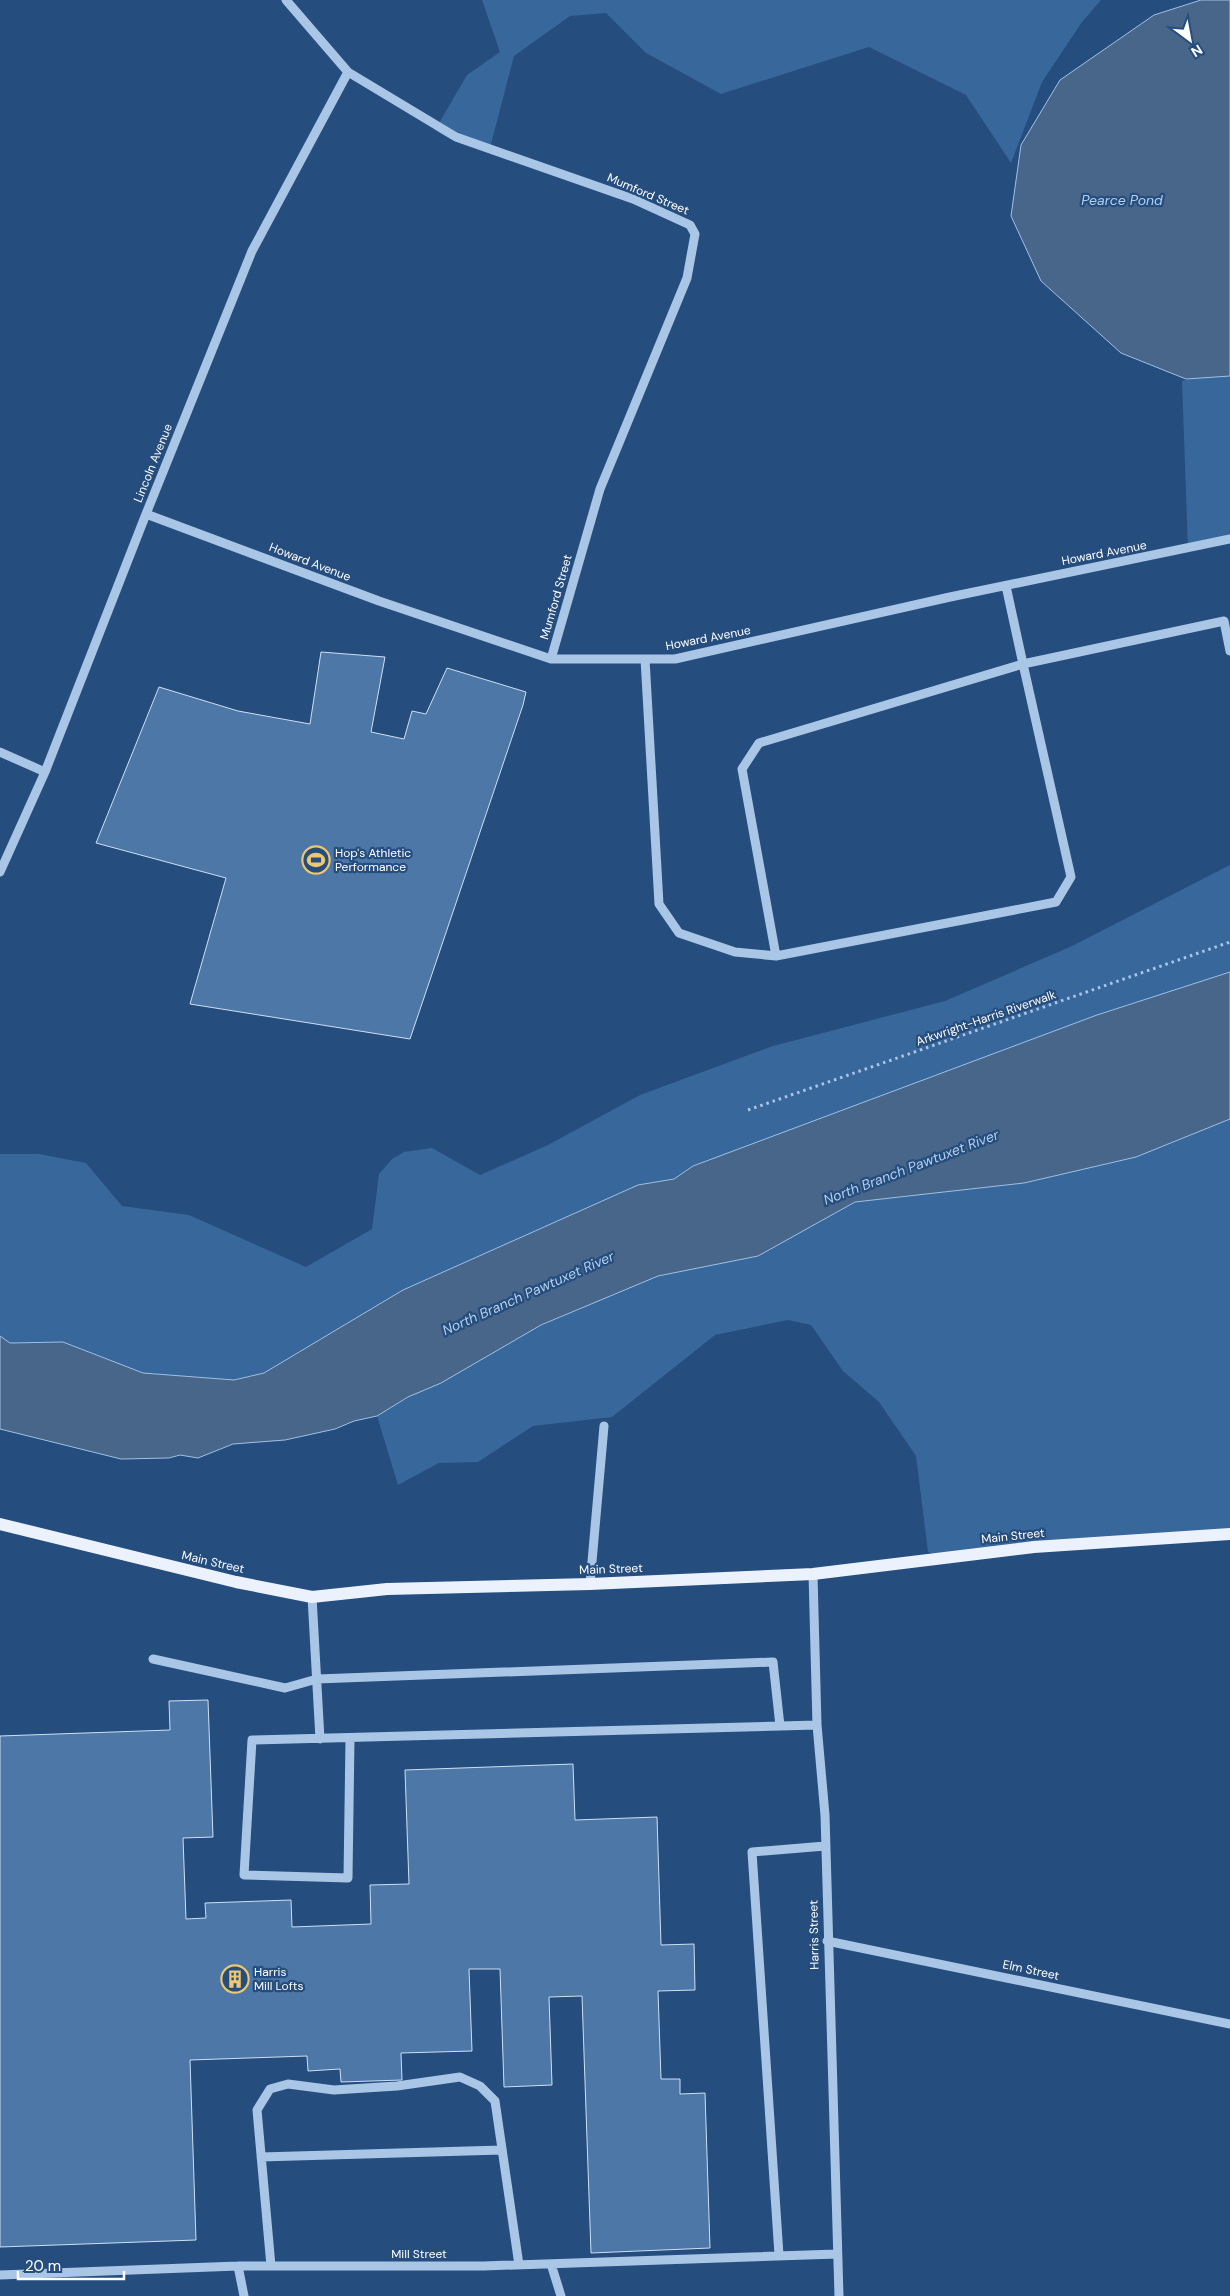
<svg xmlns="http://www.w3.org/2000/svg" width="1230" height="2296" font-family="'DM Sans',sans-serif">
	<rect width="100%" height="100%" fill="#254d7e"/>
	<path fill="#38679c" d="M482 0H1101L1082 22 1042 82 1011 163 966 95 869 47 721 94 646 53 606 13 570 16 514 56 490 148C471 149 451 141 435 130L467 75 500 52Z
		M1230 369V542L1188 549 1182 381Z
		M1230 865V972L1097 1015 693 1166 674 1179 638 1185 403 1290 264 1373 234 1380 143 1373 63 1342 10 1343 0 1336V1154H39L86 1163 122 1206 189 1215 306 1267 372 1229 379 1174 392 1159 404 1152 432 1148 480 1175 548 1145 640 1095 773 1046 945 1001 1072 946Z
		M1230 1119V1537L941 1556 928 1552 916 1456 879 1402 843 1371 811 1325 788 1320 715 1335 612 1417 533 1426 478 1462 439 1463 398 1485 377 1416 499 1344 655 1276 758 1256 855 1202 1024 1183 1136 1157Z"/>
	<path fill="#486689" stroke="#9fc1e6" d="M1201 0H1230V376L1186 379 1121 353 1041 281 1011 216 1021 145 1060 80 1154 15Z
		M1230 972V1119L1136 1157 1024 1183 855 1202 758 1256 658 1276 541 1325 441 1383 408 1397 377 1416 354 1421 335 1429 285 1440 233 1444 198 1458 180 1455 169 1458 121 1459 0 1429V1336L10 1343 63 1342 143 1373 234 1380 264 1373 403 1290 638 1185 674 1179 693 1166 1097 1015Z"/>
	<path fill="#4d77a7" stroke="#cde0f5" d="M321 652 385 657 371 732 404 739 412 711 426 714 447 668 526 692 523 705 410 1039 190 1004 226 878 96 843 159 687 238 711 310 724Z
		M208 1700 213 1837 183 1838 186 1919 206 1918 205 1903 291 1900 292 1927 371 1924 370 1885 409 1884 405 1770 573 1764 575 1820 657 1817 661 1945 694 1944 695 1990 658 1991 661 2079H680V2094L705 2093 710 2248 591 2253 582 1996 549 1997 552 2085 504 2087 500 1969H469L472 2051 401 2053 402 2080 341 2082 340 2069 308 2071 307 2056 190 2060 196 2240 0 2247V1736L170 1730 169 1701Z"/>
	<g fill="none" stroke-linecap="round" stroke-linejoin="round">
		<path stroke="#aac6e6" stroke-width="3" stroke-dasharray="2.5 4" stroke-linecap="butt" d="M748 1110 1230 942"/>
		<path stroke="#aac6e6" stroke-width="9" d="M286 0 348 72 456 137 633 199 690 225 695 234 687 278 600 489 551 659
			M146 514 379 601 551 659H675L950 597 1230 539
			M645 659 659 904 679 933 735 952 776 956 1056 902 1071 877 1023 664 1224 621 1230 651
			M0 752 45 772
			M0 872 45 772 146 514 252 251 348 72
			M776 956 742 769 759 743 1023 664 1006 586
			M813 1574 817 1725 825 1815 839 2296
			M590 1584 604 1426
			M312 1597 320 1739
			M153 1659 285 1688 317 1679 773 1662 780 1726
			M350 1739 348 1878 244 1875 252 1740 817 1725
			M827 1941 1230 2024
			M261 2157 502 2150
			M779 2255 752 1852 825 1846
			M551 2264 561 2296
			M238 2266 244 2296
			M271 2266 257 2110 270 2089 288 2084 334 2090 397 2086 460 2077 480 2086 495 2101 519 2265
			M0 2275 238 2266H484L837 2254"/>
		<path stroke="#ebf2fd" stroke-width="12" d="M0 1524 236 1582 312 1597 387 1589 590 1584 813 1574 1034 1547 1230 1534"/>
	</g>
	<defs>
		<g id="stadium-ring" transform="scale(1.4375)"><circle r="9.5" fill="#254d7e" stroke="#efc86e" stroke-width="1.5"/><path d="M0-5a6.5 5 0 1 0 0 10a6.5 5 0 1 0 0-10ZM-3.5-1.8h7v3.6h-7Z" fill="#efc86e"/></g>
		<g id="building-ring" transform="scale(1.4375)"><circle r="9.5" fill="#254d7e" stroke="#efc86e" stroke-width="1.5"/><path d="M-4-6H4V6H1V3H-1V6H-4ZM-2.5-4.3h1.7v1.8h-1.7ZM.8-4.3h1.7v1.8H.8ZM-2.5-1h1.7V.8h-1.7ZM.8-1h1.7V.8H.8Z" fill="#efc86e"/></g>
	</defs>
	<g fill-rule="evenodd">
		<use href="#stadium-ring" x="316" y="860"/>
		<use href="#building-ring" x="235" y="1979"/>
	</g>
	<g text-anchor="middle" stroke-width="4.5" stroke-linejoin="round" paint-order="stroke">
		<g font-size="12" fill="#fff" stroke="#254d7e">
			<text transform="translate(648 194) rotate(23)" y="4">Mumford Street</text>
			<text transform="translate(153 463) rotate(-68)" y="4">Lincoln Avenue</text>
			<text transform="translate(1104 553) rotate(-11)" y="4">Howard Avenue</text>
			<text transform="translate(310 562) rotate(21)" y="4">Howard Avenue</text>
			<text transform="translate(556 597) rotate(-74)" y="4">Mumford Street</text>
			<text transform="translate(708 638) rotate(-11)" y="4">Howard Avenue</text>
			<text transform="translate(986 1018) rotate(-19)" y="4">Arkwright-Harris Riverwalk</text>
			<text transform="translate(1013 1536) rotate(-6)" y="4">Main Street</text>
			<text transform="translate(213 1562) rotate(13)" y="4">Main Street</text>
			<text transform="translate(611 1569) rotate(-2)" y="4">Main Street</text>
			<text transform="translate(814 1935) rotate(-91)" y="4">Harris Street</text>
			<text transform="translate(1031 1970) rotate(12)" y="4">Elm Street</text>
			<text x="419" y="2258">Mill Street</text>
		</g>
		<g font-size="12" fill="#fff" stroke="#254d7e" text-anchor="start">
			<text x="335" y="857">Hop's Athletic<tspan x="335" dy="14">Performance</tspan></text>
			<text x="254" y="1976">Harris<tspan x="254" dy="14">Mill Lofts</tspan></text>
		</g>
		<g font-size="14" font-style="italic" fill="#b5d0ed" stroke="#254d7e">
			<text x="1122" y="205">Pearce Pond</text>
			<text transform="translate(911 1167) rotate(-21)" y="5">North Branch Pawtuxet River</text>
			<text transform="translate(528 1293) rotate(-24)" y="5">North Branch Pawtuxet River</text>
		</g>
	</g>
	<g transform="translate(1190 40) rotate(148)" stroke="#254d7e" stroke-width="4" paint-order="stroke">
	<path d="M0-4L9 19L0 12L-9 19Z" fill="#ffffff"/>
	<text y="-8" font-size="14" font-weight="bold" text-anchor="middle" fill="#ffffff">N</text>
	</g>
	<path d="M18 2271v8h106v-8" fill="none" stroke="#ffffff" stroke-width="2.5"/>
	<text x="25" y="2271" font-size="15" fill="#ffffff" stroke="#254d7e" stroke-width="4" paint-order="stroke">20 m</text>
</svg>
